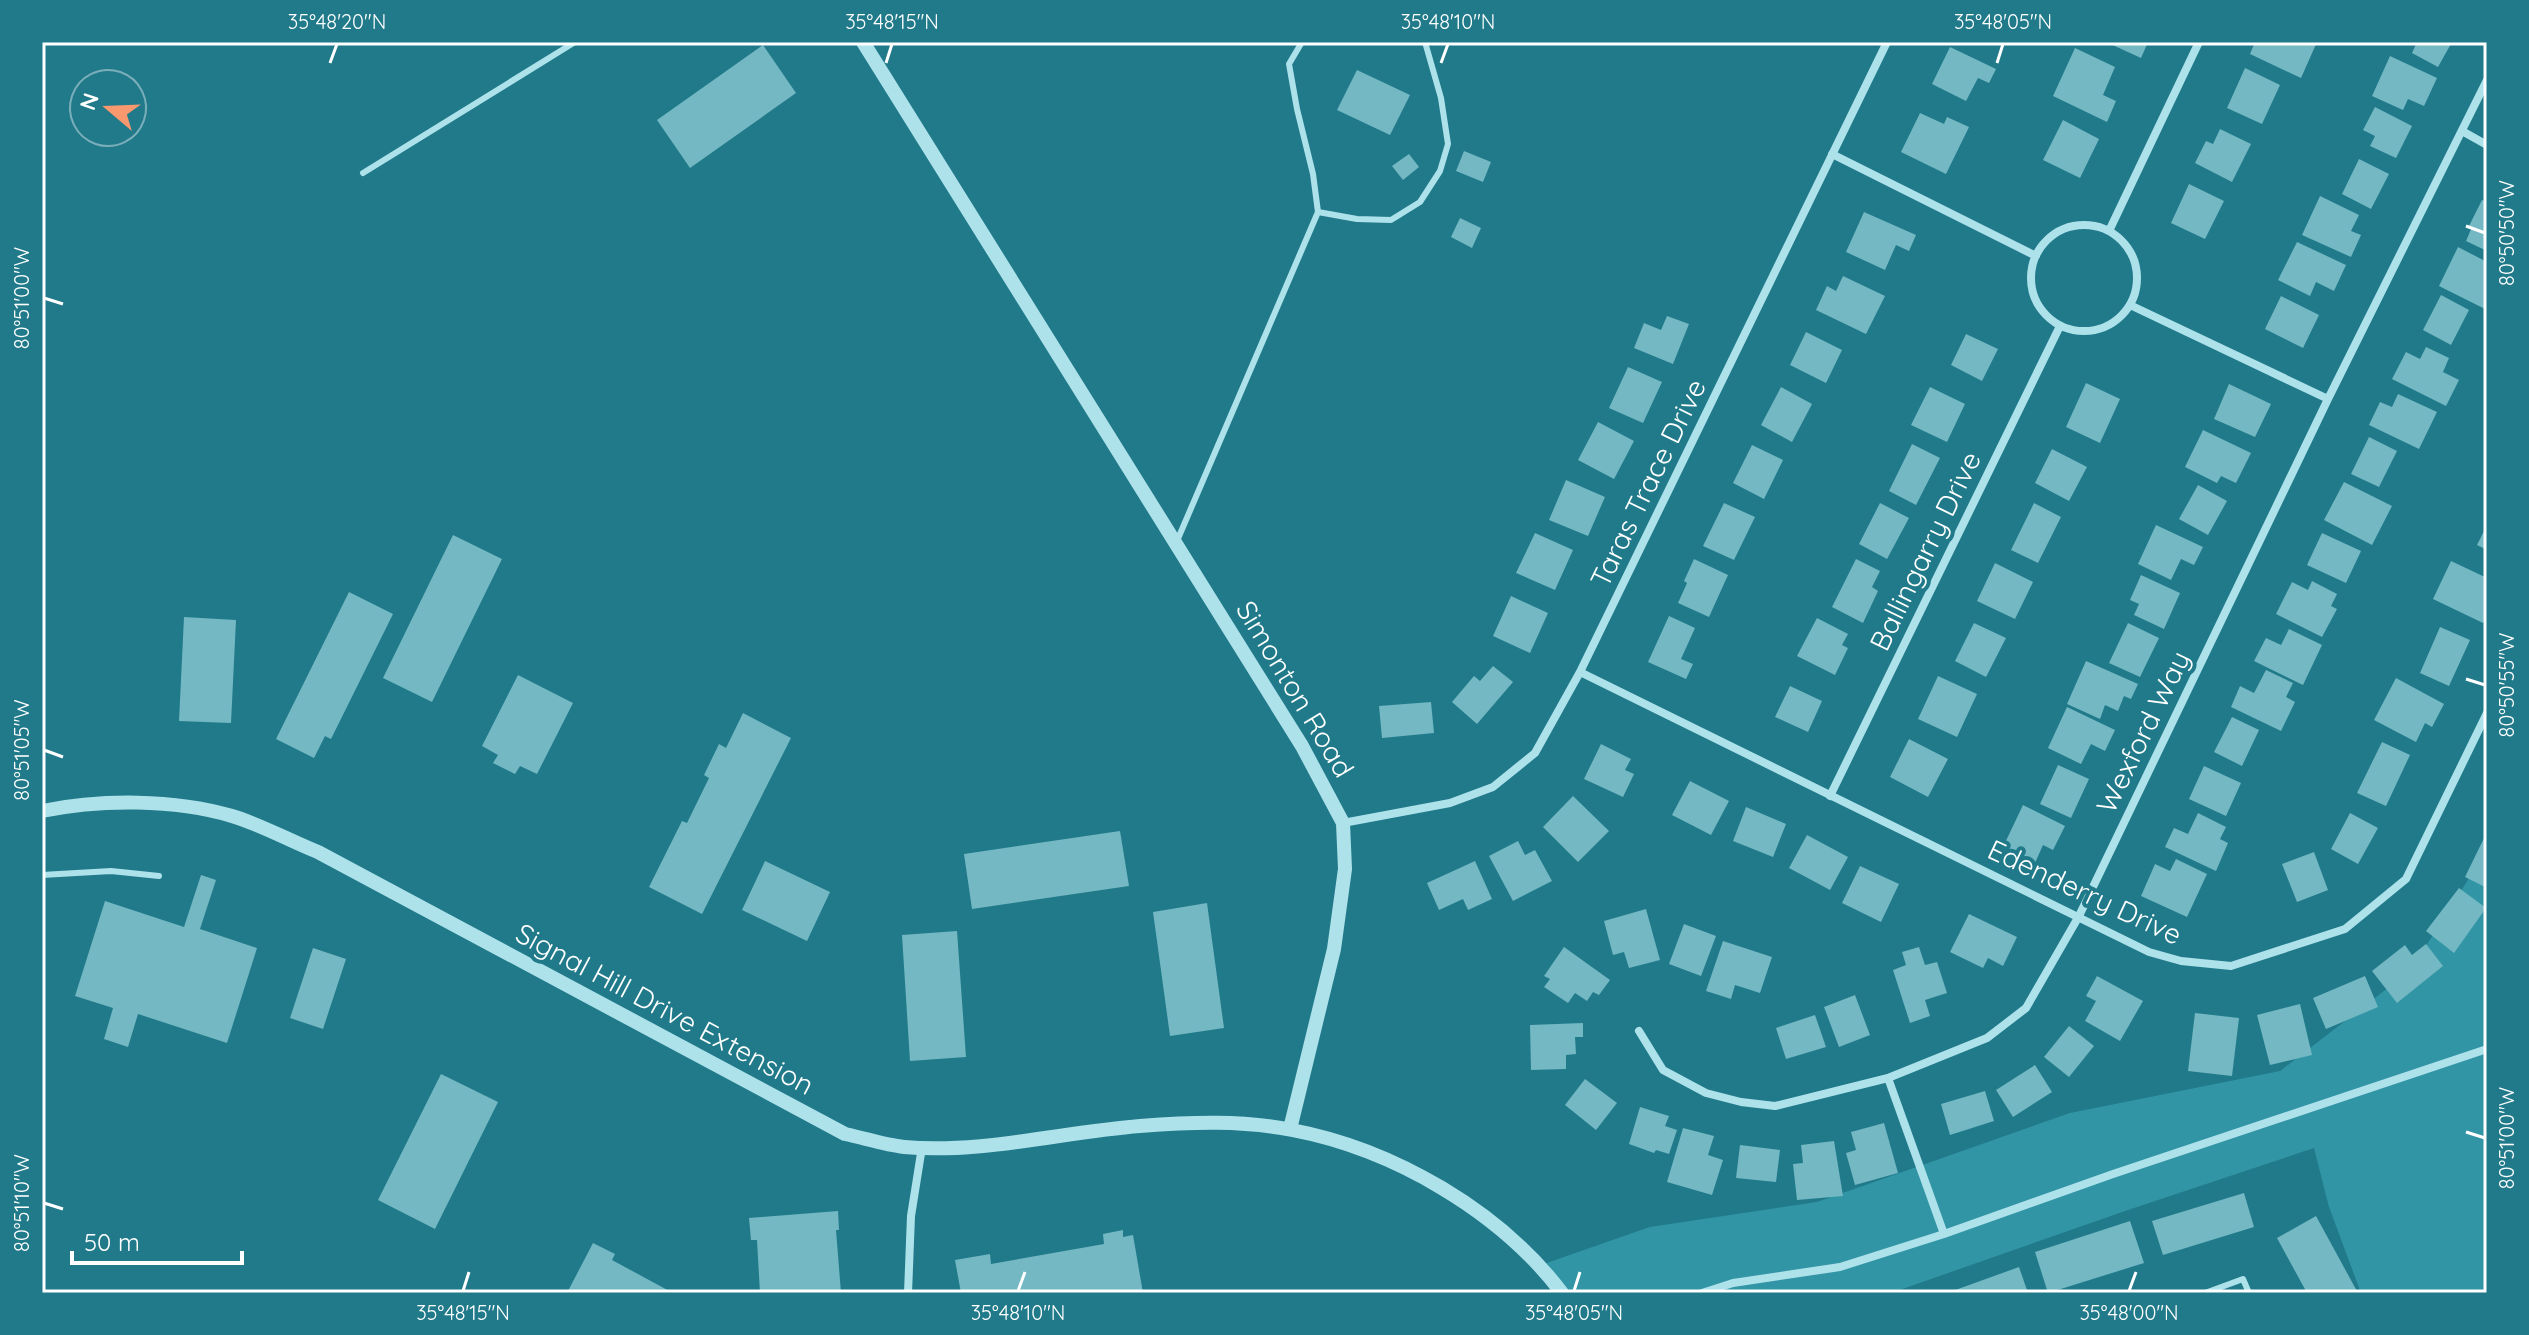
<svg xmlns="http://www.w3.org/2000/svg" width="2529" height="1335" font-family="Quicksand,sans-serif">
	<rect width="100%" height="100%" fill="#217a8a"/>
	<path fill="#3295a5" d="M2487 850V1293H2361L2329 1207 2314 1148 2128 1210 1891 1293H1560L1541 1265 1650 1227 1817 1202 2070 1113 2280 1071 2410 971Z"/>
	<path fill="#73b8c3" d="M2106 42H2148L2141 58Z
		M2255 42H2317L2301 78 2250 54Z
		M2417 42H2452L2438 67 2412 53Z
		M763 45 796 93 690 168 657 120Z
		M1950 47 1996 69 1989 83 1978 78 1966 101 1932 84Z
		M2075 48 2115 67 2103 95 2116 101 2107 122 2053 96Z
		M2390 56 2437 78 2424 106 2408 99 2403 110 2372 96Z
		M2245 68 2280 85 2262 124 2227 108Z
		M1357 70 1410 95 1390 135 1337 110Z
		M2375 107 2412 126 2396 158 2370 146 2375 136 2363 130Z
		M1920 113 1944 124 1947 117 1969 127 1946 174 1901 152Z
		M2063 120 2099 139 2080 178 2043 160Z
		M2220 129 2251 144 2232 182 2195 163 2206 141 2213 144Z
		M1464 151 1491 162 1483 182 1456 171Z
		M1409 154 1419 167 1403 180 1392 166Z
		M2359 159 2389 174 2371 209 2342 194Z
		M2189 184 2224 201 2205 239 2171 223Z
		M2320 196 2359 215 2351 231 2361 235 2351 257 2302 235Z
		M2482 200 2487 202V251L2466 241 2472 227 2469 226Z
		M1864 212 1916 235 1909 251 1896 245 1885 270 1846 252Z
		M1460 218 1481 228 1472 248 1451 237Z
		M2297 242 2346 265 2334 291 2316 282 2310 296 2278 280Z
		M2458 247 2487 262 2485 309 2439 286Z
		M1843 276 1885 296 1866 334 1816 310 1827 286 1836 291Z
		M2441 295 2469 310 2451 345 2423 330Z
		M2281 296 2319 315 2303 348 2265 329Z
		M1667 316 1689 324 1673 364 1634 348 1644 323 1661 330Z
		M1806 332 1842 350 1826 383 1790 365Z
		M1966 334 1998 349 1982 381 1951 365Z
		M2426 347 2449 358 2443 372 2459 380 2446 406 2392 379 2406 352 2420 359Z
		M1628 367 1662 382 1643 423 1609 408Z
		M2086 383 2120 399 2100 443 2066 427Z
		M2229 384 2271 404 2255 437 2214 419Z
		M1781 387 1812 404 1792 442 1761 425Z
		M1930 387 1965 404 1947 442 1911 425Z
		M2398 394 2437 412 2419 449 2369 425 2380 402 2392 407Z
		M1598 422 1634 441 1614 479 1578 460Z
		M2203 430 2251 453 2236 483 2221 476 2217 483 2185 467Z
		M2369 437 2397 451 2379 487 2351 474Z
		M1912 444 1940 458 1916 505 1889 491Z
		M1752 445 1783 460 1764 499 1733 483Z
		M2052 449 2087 467 2069 501 2035 483Z
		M1566 480 1605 497 1588 536 1549 520Z
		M2344 482 2392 506 2372 545 2324 520Z
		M2198 485 2227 501 2208 535 2179 519Z
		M1724 503 1755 517 1734 560 1703 546Z
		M1880 503 1909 518 1887 559 1859 544Z
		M2034 503 2061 517 2038 563 2011 550Z
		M2156 525 2203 547 2194 565 2181 559 2171 580 2138 564Z
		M2487 525V550L2477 545Z
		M1535 533 1573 550 1555 590 1516 573Z
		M2322 533 2361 551 2346 583 2307 565Z
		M453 535 502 559 432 702 383 678Z
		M1694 559 1728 575 1709 617 1678 603 1687 583 1684 581Z
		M1856 559 1880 571 1872 587 1878 591 1863 623 1832 607Z
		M2451 561 2487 578V615L2483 623 2433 599Z
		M1995 563 2033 582 2015 619 1977 601Z
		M2141 575 2180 593 2164 629 2134 615 2139 604 2130 600Z
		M2312 581 2337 594 2331 606 2337 609 2322 637 2276 614 2292 582 2308 590Z
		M349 592 393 614 331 739 325 736 314 758 276 739Z
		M1511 596 1548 613 1530 653 1493 636Z
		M1669 616 1695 628 1681 659 1693 664 1686 679 1648 662Z
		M184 617 236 620 231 723 179 721Z
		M1817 618 1848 634 1842 645 1848 648 1835 675 1797 656Z
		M1974 623 2006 638 1986 677 1955 661Z
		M2128 623 2159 638 2140 677 2109 663Z
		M2440 627 2470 640 2449 686 2420 673Z
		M2289 629 2322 645 2303 685 2254 661 2266 638 2281 645Z
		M2086 661 2138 684 2131 699 2124 696 2118 711 2105 705 2100 719 2067 704Z
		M1493 666 1513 682 1477 724 1452 702 1474 676 1480 681Z
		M2266 670 2293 683 2286 697 2295 702 2281 731 2231 707 2240 686 2254 693Z
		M518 675 573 703 537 774 520 766 515 774 493 763 498 755 482 746Z
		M1938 676 1977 694 1957 737 1918 719Z
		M2396 678 2444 704 2432 727 2425 723 2416 742 2374 720Z
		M1790 686 1822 701 1808 732 1775 717Z
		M1431 702 1434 733 1382 738 1379 706Z
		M2067 707 2115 730 2105 751 2091 744 2081 764 2048 748Z
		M743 713 791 738 702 914 649 887 682 821 687 823 709 778 704 775 719 744 726 748Z
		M2232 717 2259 730 2242 766 2214 752Z
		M1909 739 1948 759 1928 797 1890 777Z
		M2382 742 2410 755 2386 806 2357 793Z
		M1601 744 1631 759 1625 770 1634 774 1623 797 1584 779Z
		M2058 765 2089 779 2071 818 2040 804Z
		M2204 766 2241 783 2226 816 2189 799Z
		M1690 781 1729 801 1711 835 1672 815Z
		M1573 796 1609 831 1578 862 1543 827Z
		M2023 805 2065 826 2053 850 2043 845 2035 863 2003 847Z
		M1746 807 1786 824 1773 857 1733 841Z
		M2198 813 2226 827 2220 839 2228 843 2216 871 2165 847 2174 828 2188 834Z
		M2350 813 2378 828 2358 864 2331 849Z
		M1120 831 1129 886 972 909 964 854Z
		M2487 832V888L2465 877Z
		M1807 835 1848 857 1830 890 1789 868Z
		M1518 841 1525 855 1535 850 1552 881 1513 901 1489 856Z
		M2314 852 2328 890 2297 902 2282 864Z
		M2176 859 2207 874 2187 917 2141 896 2155 864 2170 871Z
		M765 861 830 892 807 941 742 910Z
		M1475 861 1492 899 1468 910 1463 899 1439 910 1427 883Z
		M1860 866 1899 884 1881 922 1842 903Z
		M201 875 216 880 200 929 257 948 227 1043 138 1014 128 1047 104 1039 113 1008 75 996 105 901 184 927Z
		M2459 888 2486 908 2454 953 2426 931Z
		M1207 903 1224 1028 1170 1036 1153 912Z
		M1646 909 1660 960 1629 968 1624 952 1613 955 1604 921Z
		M1969 914 2017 937 2003 966 1988 958 1983 968 1950 952Z
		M1684 924 1716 936 1701 976 1669 964Z
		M957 931 966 1057 910 1061 902 935Z
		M1723 941 1772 957 1760 993 1735 985 1731 999 1706 991Z
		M2426 944 2443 966 2397 1003 2372 971 2405 945 2412 955Z
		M1564 947 1610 980 1599 995 1593 992 1587 1001 1575 993 1568 1003 1544 987 1550 979 1544 976Z
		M1919 947 1925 965 1937 962 1947 993 1925 1000 1930 1016 1910 1023 1893 970 1906 965 1902 952Z
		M313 948 346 959 323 1029 290 1018Z
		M2097 976 2143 1001 2120 1041 2085 1021 2096 1001 2086 996Z
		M2365 976 2378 1007 2326 1029 2313 998Z
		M1855 995 1870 1035 1839 1047 1824 1007Z
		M2300 1004 2312 1055 2270 1065 2257 1015Z
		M2195 1013 2239 1018 2232 1076 2188 1071Z
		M1815 1015 1826 1047 1786 1059 1776 1028Z
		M1583 1023V1037H1575L1576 1054 1566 1055V1069L1531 1070 1530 1025Z
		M2069 1026 2094 1046 2069 1077 2044 1057Z
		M2035 1065 2052 1092 2013 1117 1996 1090Z
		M441 1074 498 1102 435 1229 378 1200Z
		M1585 1079 1617 1103 1596 1130 1565 1105Z
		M1985 1091 1994 1121 1950 1135 1941 1104Z
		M1640 1107 1669 1116 1665 1126 1677 1130 1669 1154 1656 1150 1654 1153 1629 1144Z
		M1884 1123 1898 1173 1855 1185 1846 1153 1856 1150 1851 1132Z
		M1683 1128 1714 1136 1708 1155 1723 1160 1712 1195 1667 1182Z
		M1834 1141 1843 1196 1797 1200 1793 1164 1803 1163 1801 1145Z
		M1740 1145 1780 1150 1776 1182 1736 1178Z
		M2244 1193 2254 1227 2163 1255 2152 1221Z
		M838 1211 839 1230H836L841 1293H760L757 1240H751L749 1218Z
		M2316 1216 2358 1293H2307L2277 1238Z
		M2130 1221 2144 1263 2048 1293 2035 1252Z
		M1123 1230V1237L1133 1235 1143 1293H961L955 1260 990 1254 991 1264 1104 1244 1103 1234Z
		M593 1243 615 1254 612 1260 673 1293H567Z
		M2019 1267 2028 1293H1947Z"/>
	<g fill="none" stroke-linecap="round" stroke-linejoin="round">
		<path stroke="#aee2eb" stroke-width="6" d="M363 173 575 42
			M1318 212 1357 219 1391 220 1420 202 1440 171 1448 144 1441 98 1425 42
			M1177 541 1318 212 1313 174 1297 109 1289 64 1302 42
			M42 875 111 871 159 876
			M2205 1293 2243 1279 2249 1293"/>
		<path stroke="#aee2eb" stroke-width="8" d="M2462 131 2487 145
			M1832 154 2036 256
			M2031 278a53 53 0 1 1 106 0a53 53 0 1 1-106 0Z
			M2109 231 2199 42
			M2130 305 2328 399
			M1580 672 2149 952 2181 961 2231 966 2345 929 2406 879 2487 713
			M1830 796 2060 326
			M1343 823 1450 803 1493 787 1535 753 1580 672 1887 42
			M1639 1031 1663 1070 1706 1093 1741 1102 1775 1106 1888 1078 1987 1038 2026 1008 2079 916 2328 399 2487 80
			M1888 1078 1944 1234
			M908 1293 911 1216 922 1147
			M1702 1293 1733 1283 1840 1267 1944 1234 2113 1174 2487 1049"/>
		<path stroke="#aee2eb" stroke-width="14" d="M863 42 1302 746 1343 823 1345 869 1334 949 1290 1129
			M42 811C101 799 174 799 232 816 262 825 290 841 318 852L845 1134C864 1138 885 1145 904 1147 981 1154 1063 1132 1140 1126 1191 1122 1242 1120 1292 1130 1393 1149 1500 1211 1562 1293"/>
	</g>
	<path fill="none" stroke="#fff" stroke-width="3" d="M330 63 337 44M886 63 892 44M1441 63 1448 44M1997 63 2003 44M2466 226 2485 233M44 298 63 304M2466 679 2485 685M44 750 63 757M2466 1132 2485 1138M44 1203 63 1209M463 1291 469 1272M1018 1291 1025 1272M1574 1291 1580 1272M2129 1291 2136 1272"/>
	<g text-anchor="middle" stroke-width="8" stroke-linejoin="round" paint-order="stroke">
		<g font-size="28" fill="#fff" stroke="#217a8a">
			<text transform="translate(1648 483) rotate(-64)" y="10">Taras Trace Drive</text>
			<text transform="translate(1925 551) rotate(-64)" y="10">Ballingarry Drive</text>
			<text transform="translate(1295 689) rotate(59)" y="10">Simonton Road</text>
			<text transform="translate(2143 732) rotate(-64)" y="10">Wexford Way</text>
			<text transform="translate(2085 892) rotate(25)" y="10">Edenderry Drive</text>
			<text transform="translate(665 1009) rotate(28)" y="10">Signal Hill Drive Extension</text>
		</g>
	</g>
	<rect width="2529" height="1335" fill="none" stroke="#217a8a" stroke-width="88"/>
	<g transform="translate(108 108) rotate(289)"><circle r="38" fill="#217a8a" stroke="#7aafb9" stroke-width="2"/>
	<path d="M0-6L14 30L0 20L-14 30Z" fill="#f7986f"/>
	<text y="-12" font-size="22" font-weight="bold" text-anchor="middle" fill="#ffffff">N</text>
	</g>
	<path d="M72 1251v12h170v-12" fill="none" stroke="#ffffff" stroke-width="4"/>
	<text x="84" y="1251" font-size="24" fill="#ffffff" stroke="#217a8a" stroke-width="6" paint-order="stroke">50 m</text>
	<rect x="44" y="44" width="2441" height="1247" fill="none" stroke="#fff" stroke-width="3"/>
	<g font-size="20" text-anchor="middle" fill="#fff">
		<text x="337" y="29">35°48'20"N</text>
		<text x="892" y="29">35°48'15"N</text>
		<text x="1448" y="29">35°48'10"N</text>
		<text x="2003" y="29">35°48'05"N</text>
		<text transform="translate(2507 233) rotate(-90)" y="7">80°50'50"W</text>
		<text transform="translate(22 298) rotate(-90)" y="7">80°51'00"W</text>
		<text transform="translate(2507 685) rotate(-90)" y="7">80°50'55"W</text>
		<text transform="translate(22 750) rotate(-90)" y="7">80°51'05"W</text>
		<text transform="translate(2507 1138) rotate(-90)" y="7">80°51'00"W</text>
		<text transform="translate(22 1203) rotate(-90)" y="7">80°51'10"W</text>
		<text x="463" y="1320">35°48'15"N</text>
		<text x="1018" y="1320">35°48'10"N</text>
		<text x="1574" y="1320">35°48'05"N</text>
		<text x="2129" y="1320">35°48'00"N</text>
	</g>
</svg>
